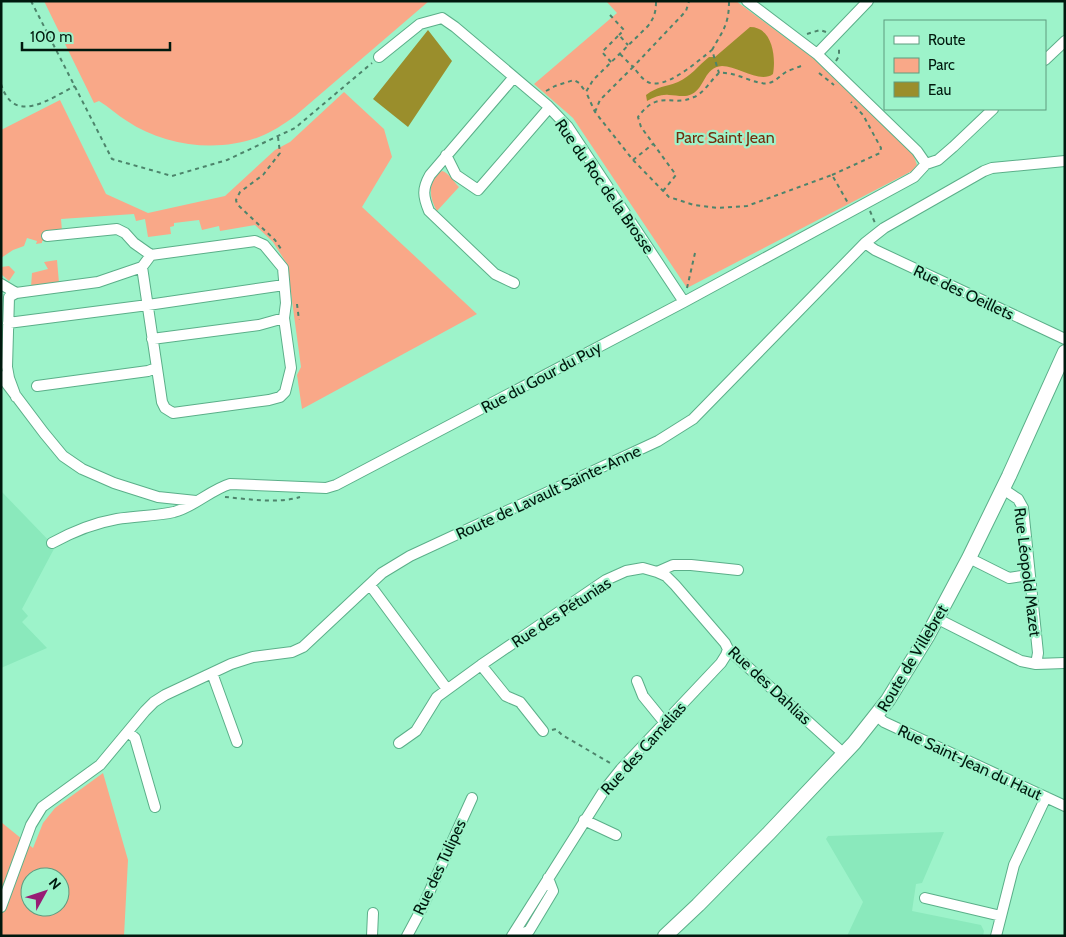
<svg xmlns="http://www.w3.org/2000/svg" width="1066" height="937" font-family="Cabin,sans-serif">
	<rect width="100%" height="100%" fill="#9df3ca"/>
	<path fill="#8ae9bc" d="M1 491 55 547 22 609 28 616 22 622 47 648 1 668Z
		M944 832 922 883 916 884 912 911 981 925 984 931 983 936H847L863 902 826 839 828 836Z"/>
	<path fill="#f9a888" fill-rule="evenodd" d="M44 1H429L295 116C284 124 272 132 259 137 218 153 164 146 127 121 117 115 109 107 99 101L94 103Z
		M606 1H736L813 58 913 154 917 165 912 171 687 288 573 118 534 84 617 13Z
		M344 92 384 129 392 157 362 207 477 314 302 409 297 375 301 367 287 264 273 242 255 225 220 231 219 226 202 230 199 220 174 223V226L170 227 171 234 148 237 145 219 136 221 134 214 61 219 62 231 45 233 46 241H42V243L36 244 37 241 27 238 24 246 13 250 1 258V130L60 100 106 194 148 213 225 196 275 150 290 142Z
		M442 171C448 172 454 182 459 187L437 211C429 198 427 180 442 171Z
		M57 260 59 283 31 287 32 273 48 269 44 262Z
		M9 266 15 272 9 281 1 274V267Z
		M103 773 128 860 124 936H1V822L33 848 43 823 55 808ZM30 877H60V907H30Z"/>
	<path fill="#9a8e2c" d="M750 27C773 27 776 58 773 74 760 84 738 66 722 66 704 67 705 88 692 94 684 98 677 95 669 95 662 94 654 97 647 101L646 95C658 86 665 87 678 82 690 77 699 65 709 57H715Z
		M428 30 452 61 408 127 373 99Z"/>
	<g fill="none" stroke-linecap="round" stroke-linejoin="round">
		<g stroke="#5baf89" stroke-width="12">
			<path id="minor" d="M747 1 817 54 917 151 926 164
				M817 54 868 1
				M379 57 420 24 442 18 455 27 547 105 568 127 684 302
				M1045 60 1065 41
				M514 77 430 175C422 189 423 196 429 211L495 274 514 283
				M446 155 456 175 478 190 549 108
				M47 236 117 229 125 233 134 243 151 255
				M865 243 875 250 1065 339
				M1 284 16 293
				M8 323 148 305 284 285
				M152 339 259 325 284 318
				M1 376 44 433 63 456 82 469 114 483 158 497 196 501
				M37 386 148 371 156 368
				M16 397 9 378 7 367 9 297 16 293 98 282 142 267 151 255 255 241 264 245 283 268 286 303 284 318 291 368 285 392 280 397 269 400 173 413 165 408 162 402 142 267
				M1003 489 1018 499 1023 508 1038 653 1036 664
				M52 543C72 532 94 523 117 519 136 516 156 516 174 512 194 507 210 490 230 484L326 488 336 485 684 302 914 177 926 164 938 160 953 147 993 109
				M969 558 1009 578 1022 576
				M657 572 666 576 675 585 725 643 728 649 844 754
				M370 585 447 689
				M938 619 1021 661 1036 664 1065 663
				M481 665 506 696 520 702 543 731
				M212 673 237 742
				M637 681 643 696 665 723
				M877 716 884 722 1065 806
				M128 732 135 738 155 807
				M399 743 416 731 437 697 481 665 606 580 626 571 643 568 657 572 673 565H691L738 570
				M584 820 616 835
				M925 898 1001 916
				M1 907 31 825 42 807 100 765 145 711 154 702 165 695 231 664 253 657 292 652 303 647 382 573 410 556 658 441 693 419 865 243 884 228 984 171 992 168 1065 161
				M372 936 373 913
				M407 936 422 908 472 798
				M512 936 605 789 621 769 721 663 726 655 728 649
				M516 936 529 931 553 891 548 878
				M996 936 1014 865 1046 797"/>
		</g>
		<g stroke="#5baf89" stroke-width="16">
			<path id="major" d="M665 936 698 905 769 833 854 743 888 700 928 635 969 558 1009 476 1065 352"/>
		</g>
		<path stroke="#4d846b" stroke-width="2" stroke-dasharray="4 4" stroke-linecap="butt" d="M31 1 112 159 172 176 227 160 295 128 372 63
			M656 2C656 12 654 18 648 26L593 80 586 92 595 112 633 160 669 197 694 205 718 208 747 206 832 175 848 203
			M610 15 624 30 619 35
			M807 34 820 30 826 32
			M712 50C723 30 729 25 729 1
			M620 54 633 67 686 11 689 1
			M836 61 839 56V46
			M611 62 602 52 619 35 628 45
			M819 73 834 85
			M1 84C14 126 49 99 75 86
			M546 91 555 86 574 80 579 83 586 92
			M595 112 600 100 633 67C637 71 641 78 646 81 663 93 699 60 712 50L719 73
			M278 137 280 153 263 175 240 192 236 200 237 204 275 240 281 249
			M633 160 653 144
			M832 175 880 153 881 148 863 115 851 102
			M663 191 676 175 641 127 638 117C659 88 672 108 694 97 704 93 711 80 719 73 736 71 756 86 769 83 776 81 780 76 786 72 790 70 796 68 801 66
			M870 211 875 223
			M687 288 695 253
			M297 304 299 320
			M225 497C249 499 277 504 300 497
			M552 730 556 729 562 735 612 764"/>
		<use href="#minor" stroke="#fff" stroke-width="10"/>
		<use href="#major" stroke="#fff" stroke-width="14"/>
	</g>
	<g text-anchor="middle" stroke-width="4.5" stroke-linejoin="round" paint-order="stroke">
		<g font-size="16" fill="#722e0d" stroke="#9df3ca">
			<text x="725" y="143">Parc Saint Jean</text>
		</g>
		<g font-size="16" fill="#00190e" stroke="#9df3ca">
			<text transform="translate(605 186) rotate(55)" y="6">Rue du Roc de la Brosse</text>
			<text transform="translate(964 292) rotate(25)" y="6">Rue des Oeillets</text>
			<text transform="translate(541 377) rotate(-28)" y="6">Rue du Gour du Puy</text>
			<text transform="translate(548 492) rotate(-25)" y="6">Route de Lavault Sainte-Anne</text>
			<text transform="translate(1028 572) rotate(83)" y="6">Rue Léopold Mazet</text>
			<text transform="translate(561 612) rotate(-33)" y="6">Rue des Pétunias</text>
			<text transform="translate(912 658) rotate(-59)" y="6">Route de Villebret</text>
			<text transform="translate(770 685) rotate(43)" y="6">Rue des Dahlias</text>
			<text transform="translate(643 748) rotate(-48)" y="6">Rue des Camélias</text>
			<text transform="translate(970 762) rotate(25)" y="6">Rue Saint-Jean du Haut</text>
			<text transform="translate(439 867) rotate(-65)" y="6">Rue des Tulipes</text>
		</g>
	</g>
	<rect width="1066" height="937" fill="none" stroke="#00190e" stroke-width="5"/>
	<rect x="884" y="20" width="162" height="90" fill="#9df3ca" stroke="#5e9c7f"/>
	<rect x="894" y="36" width="25" height="8" fill="#ffffff" stroke="#5e9c7f"/>
	<text x="928" y="45" font-size="15" fill="#00190e">Route</text>
	<rect x="894" y="58" width="25" height="15" fill="#f9a888" stroke="#5e9c7f"/>
	<text x="928" y="70" font-size="15" fill="#00190e">Parc</text>
	<rect x="894" y="82" width="25" height="15" fill="#9a8e2c" stroke="#5e9c7f"/>
	<text x="928" y="95" font-size="15" fill="#00190e">Eau</text>
	<g transform="translate(45 892) rotate(50)"><circle r="24" fill="#9df3ca" stroke="#5e9c7f"/>
	<path d="M0-4L9 19L0 12L-9 19Z" fill="#981c75"/>
	<text y="-8" font-size="14" font-weight="bold" text-anchor="middle" fill="#00190e">N</text>
	</g>
	<path d="M22 42v8h148v-8" fill="none" stroke="#00190e" stroke-width="2.5"/>
	<text x="30" y="42" font-size="15" fill="#00190e" stroke="#9df3ca" stroke-width="4" paint-order="stroke">100 m</text>
</svg>
